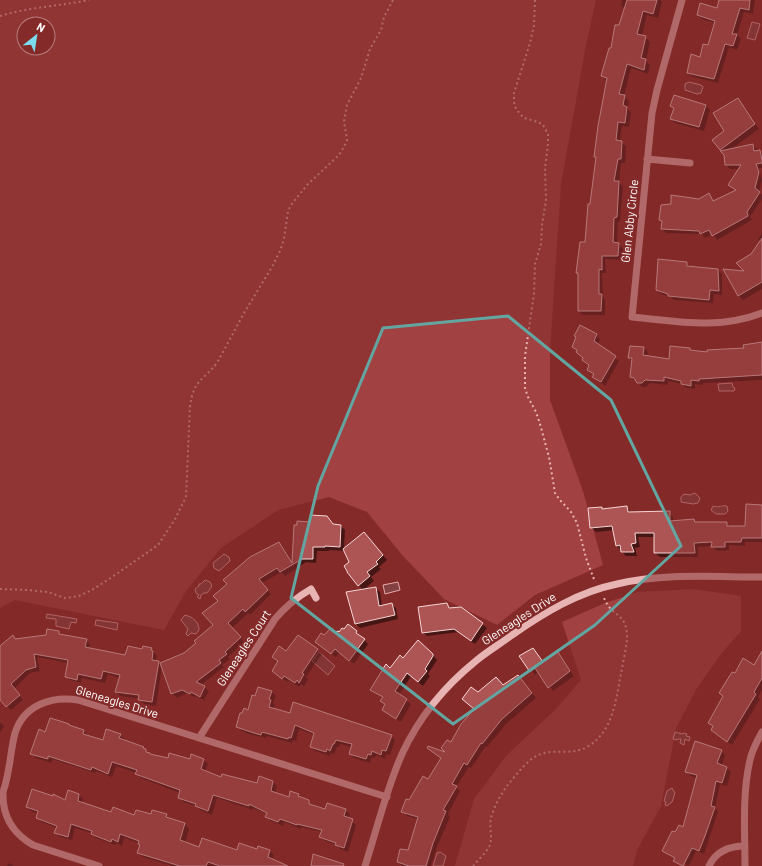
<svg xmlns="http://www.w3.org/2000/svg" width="762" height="866" font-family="Barlow,sans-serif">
	<rect width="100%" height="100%" fill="#842a29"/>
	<path fill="#a24141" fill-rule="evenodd" d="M0 0H596L586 45 561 184 550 350V400L583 491 603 565 535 595 497 625 444 599 403 556 367 512 329 497 278 510 221 548 186 591 164 630 15 600 0 608ZM24 24H48V48H24Z
		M693 589 741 596V631L721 654 697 688 676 728 661 806 637 850 633 866H455L474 799 507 755 556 709 581 680 562 622 605 603 638 592Z"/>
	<path fill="#834241" stroke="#e7a8a9" d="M752 22 760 24 755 40 747 38Z
		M689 82 701 85 703 87 701 93 697 94 685 90V84Z
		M732 383 733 387 735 388 734 391H719L718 384Z
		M695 493 700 498 698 503 693 504 681 502V497L684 494 690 495Z
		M713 506C720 508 721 505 727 506L728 511 725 514H716L711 510Z
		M224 554 229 557 230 561 219 571 214 568 213 563Z
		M205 580 210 582 212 586 207 593H204L201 595 200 599 197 597 199 595 196 593 195 589 199 586V584H201Z
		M398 582 400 590 385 594 383 585Z
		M47 614 77 619 76 623 71 622 69 629 56 626V619L46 618Z
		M185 615C193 617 199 622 199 630L196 634 191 633 188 636 186 634 188 629 181 620Z
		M96 620 118 623 117 630 95 625Z
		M319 652 335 666 328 675 312 661Z
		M675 732 682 734 683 733 687 734 686 736 690 737 689 741 685 739 684 745 680 743 681 739H678L677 740 673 739Z
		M672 788 675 793 672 802 667 806 665 805 666 802 664 801 667 791Z
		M440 852 446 856 443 866H433L437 853Z"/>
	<path fill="#0007" d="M622 0H660L662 2 658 18 647 15 642 36 645 37 650 42 646 61 650 65 648 74 631 68 624 96 629 101 627 108 631 112 629 127 622 126 620 142 626 146 625 163H621L619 182 623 187 620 221 618 222 617 243 623 248 622 260 605 259 606 273H602L603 297 605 299V315H583L579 311 586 243 607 81 602 76 625 9 621 5Z
		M720 0H755L753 14 744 12 737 35 741 39 737 50 729 47 718 83 693 77 688 73 701 58 709 47 715 23 702 19 698 15 717 9Z
		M737 99 759 129 730 150 753 145 757 149V152L759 151 762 154V168H759L762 180 759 192 762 195V199L750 217 752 220 717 240 713 234 705 238 702 234 666 233 662 229 663 223 660 220 708 195 714 201 736 191 729 184 740 169H730L726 165 725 155 720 150Z
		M671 106H706L710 110 704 131 675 123 671 119 674 109Z
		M762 234V289L743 300 739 296 747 273 751 255 761 242 758 239Z
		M687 263 691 267 718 270 722 274V295L714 294 713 303 674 300 671 297 661 294 657 290Z
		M596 335 600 339 598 345 619 361 605 386 593 377 595 375 589 370 590 366 583 360 584 358 573 347Z
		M762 344V380L703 383V385L695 384V389L686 388 682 384 668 381V385L650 383 646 387H642L631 377 632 361 629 357 644 348 648 352 647 357 670 360 690 349 692 351 708 353 745 349Z
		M627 507 631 513 669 512 673 517V522L694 520 696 523H727L731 527H746L762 507V542H745V546L729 545V550L717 551 712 546 698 547V557H660L655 553V537H638L640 547 635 548 637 556H626L616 545 614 530 596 532 591 527 602 508 604 510Z
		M334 526H341L345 530 344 549 364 533 387 560 379 567 381 569 371 577 374 581 363 590 348 572 350 562 345 551 329 550V551H317L316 563 306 562 285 576 281 572 262 583 271 594 250 615 248 613 232 628 244 642 228 657 230 659 222 665 224 667 201 685 209 691 204 700 195 696 194 697 187 693 177 698 172 694 162 666 156 706 144 704 140 699 120 696 116 691 120 678 108 674 105 683 82 678 81 683 70 680 66 676 68 663 37 657 40 671 30 673 14 689 23 700 11 710 1 700 0 701V648L13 636 16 640 47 636 58 632 62 635 86 640 90 644 89 649 126 657 151 648 157 656 156 662 160 664 184 654 198 643 214 625 219 601 279 543 283 547 293 564Z
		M375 588 380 592 382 606 391 604 396 608 398 619 360 628 356 624Z
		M446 604 451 609 460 608 487 628 475 644 459 632 427 636 423 632Z
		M349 625 368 644 354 664 339 653 336 657 320 646 324 637 339 633 344 630Z
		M298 636 322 654 306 677 308 679 304 686 301 684 299 687 288 680 287 682 273 671 278 662 273 657 287 652Z
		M533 649 544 663 558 653 574 676 553 691 539 672 535 675 521 656Z
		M762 653V690L758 697 760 699 732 745 716 734 712 730 714 727 709 723 724 697 720 693 735 675 754 666Z
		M432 654 437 660 428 674 430 676 423 686 411 676 399 695 411 704 401 722 388 714 386 705 382 701 383 698 372 690 390 669 403 659Z
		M522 680 536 698 506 724 487 747 486 746 471 768 469 767 456 787 460 791 448 814 450 817 437 847 431 866H402L398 862 409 851 418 819 407 816 403 811 409 801 429 780 448 754 452 744 475 709 478 693Z
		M259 688 272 692 276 696 273 703 275 705 273 709 391 736 395 740 390 755 386 754 385 759 376 755 375 758 372 757 370 763 354 758 350 754 352 747 340 744 338 748 337 747 334 754 331 753 330 756 315 751 311 747 315 735 299 729 296 741 293 740 292 743 267 736 266 738 249 734 242 731 237 726 249 711Z
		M0 722 4 726 0 733Z
		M84 731 88 736 104 741 120 735 125 739 124 741 143 748 152 756 169 760H204L208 764 205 772 222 778 257 784 273 782 277 786 275 793 289 798 298 794 313 806 326 810H346L350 815 348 819 356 825 348 852 340 849 337 845 325 841 321 837 322 832 301 827V829L284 822 283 826 271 821 266 817 267 814 253 808V810L217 798 212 815 200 810 196 806 183 802 179 797 180 793 141 778 137 774V773L116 766 112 777 96 771 95 773 52 759V763L36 758 32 754 46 733Z
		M721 751 725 755 722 766 726 768 731 772 727 786 720 784 715 808 718 812 704 854 696 851 689 866 668 855 664 851 675 834 684 828 697 778 691 776 687 772Z
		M79 795 83 799 82 803 112 814 135 816 166 815 171 820 185 824 189 829 185 843 200 848 237 851 257 850 270 851 274 855 272 860 287 866H172L143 857 138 853 141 846 139 843 124 838 122 846 116 843 115 845 96 838 92 833 75 828 72 840 60 837 56 833 57 828 42 822 38 818V814L31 811 27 807 65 801Z
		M9 863 14 866H7Z"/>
	<path fill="#ad5555" stroke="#f6d6d7" d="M627 0H657L653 14 643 11 637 34 646 36 641 58 646 59 644 70 627 64 619 94 625 95 623 105 627 107 625 123 618 122 616 140 622 141 621 159H618L614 181H619L617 217 614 218 613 242 619 243 618 256H602V270L599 269V294H602L601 311H578V273H576L580 242H585L588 204H590L596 157H594L598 126 607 78 601 76 609 48H611L615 25H619Z
		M719 0H750L749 10 740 8 732 34H737L733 46 725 44 714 79 687 73 691 54 700 57 703 44 708 45 715 21 697 15 700 3 717 8Z
		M674 95 706 105 699 127 670 119 674 108 670 106Z
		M738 98 755 124 720 150 712 140 724 131 713 113Z
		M753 144 754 151 760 150 762 160V163L756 164 759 172 755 188 760 192 747 212 748 216 712 236 709 230 700 234 699 231 661 229 662 221 659 220 661 205 671 204V195L699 199 709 193 713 201 736 190 728 185 741 165H725L724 155 720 151Z
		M762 238V282L738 296 723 269 744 271 736 263 751 254Z
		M658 259 687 262V266L718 269 719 291 710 290 709 300 668 296V294L656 290Z
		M580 325 597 334 594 341 616 356 601 382 592 377 594 374 587 370 589 365 582 360 583 358 576 352 577 350 572 347 576 337 574 336Z
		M762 342V375L699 379V381L691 380V386L681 384V381L664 377V381L645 380 642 383H637L634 378 630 377 632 358H628L630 346 644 347 643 355 669 359 670 346 690 348V350L707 352V350L744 348 743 345Z
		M746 504 762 505V538H742L741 542H725V547H711L712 542 694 543 695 553H654V533H635L636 543 631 544 634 552H621L620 545 616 546 612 526 590 528 588 508 602 507V509L627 506 628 512 670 511V521L694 519 695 522H727V526H745Z
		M310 515 327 516 333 524 341 525 340 547 325 546V547H313V559H302L280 572 277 568 259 579 268 590 245 612 243 609 228 623 241 637 225 652 227 654 219 660 221 663 196 682 205 686 200 697 191 692 190 694 182 690 171 694 160 663 184 653 196 643 194 641 213 625 202 613 218 601 213 596 227 584 223 580 250 557 279 542 292 563 294 525H297V521L309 522Z
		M364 532 383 555 376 562 378 564 367 572 370 576 358 586 347 572V571L344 566 349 562 343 549Z
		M376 587 379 606 392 603 395 615 355 624 346 592Z
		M447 603 449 608 461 607 483 623 471 641 454 629 422 633 418 607Z
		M348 624 357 631 356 633 365 639 349 661 335 649 331 654 315 642 321 633 324 635 331 628 336 632 338 631 339 632 342 628 344 629Z
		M47 629 59 631V634L87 639 85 647 125 655 128 646 142 649 143 646 152 648 151 650 153 651 152 660 159 661 152 702 138 700 139 695 115 692 120 675 103 671 101 679 78 674 77 680 65 677 68 660 34 654 36 667 26 670 11 684 20 695 6 707 0 700V646L13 635 15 639 46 635Z
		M298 635 318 649 302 673 304 674 299 683 297 680 295 683 284 676 282 679 272 671 278 661 272 657 279 646 286 651Z
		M418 640 433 654V656L425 669 427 671 418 682 407 673 395 691 407 699 396 719 382 710 385 704 380 701 383 697 370 690 386 664 390 668 400 655 403 658Z
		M533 648 543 662 558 652 570 671 548 688 535 668 530 672 519 656Z
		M762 651V678L754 692 756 694 727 742 711 730 713 726 708 723 723 696 719 693 732 672 735 673 743 658 754 665Z
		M518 675 532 693 502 719 482 744 481 743 467 765 464 763 452 784 457 786 443 810 446 811 433 843 426 866H409L397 862 400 849 408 850 418 817 401 812 406 799 409 800 423 776 428 779 441 758 427 748 428 746 445 752 441 748 447 740 451 742 461 724 474 709 462 699 471 687 478 692 496 677 503 685Z
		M258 687 272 691 269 699 271 700 269 707 290 713 293 702 392 735 386 751 382 750 381 755 372 751 371 755 368 754 366 759 349 754 352 744 336 740 334 744H333L330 751 327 749 326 752 310 747 314 733 295 725 291 738 289 737 288 739 262 732 261 735 254 733 236 727 240 713H242L244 708 248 710 252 695 255 696Z
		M50 718 60 721 69 724V725L84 730 83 734 103 740 106 729 121 734 119 738 144 747 143 748 146 749V752L150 753V754L168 758 169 753 190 759 191 754 204 759 201 769 221 777 222 774 257 783 259 776 273 781 271 791 289 797 290 791 299 794 298 796 309 800V804L325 809 327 803 346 809 344 816 353 819 344 848 335 845 336 843 319 837 322 830 297 824V825L280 819 278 822 265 817 267 813 249 804V806L213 795 208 811 195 806 196 804 178 798 180 790 135 774 137 770 112 762 108 774 92 767 91 770 48 756V759L30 754 39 729 45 732Z
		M695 741 722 750 717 763 727 767 722 783 716 781 711 806 715 807 705 836 699 851 692 848 683 866 673 861 675 858 662 851 672 831 675 832 679 825 683 827 697 775 685 772Z
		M32 789 53 796V794L65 800 68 790 79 794 78 801 111 812 113 807 134 815 136 810 151 814 152 810 167 814 166 817 185 823 180 840 199 847 202 838 237 850 239 843 257 849 258 846 270 850 268 857 288 866H220L208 862 206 866H180L137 853 140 845 138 844 139 841 120 834 118 842 112 839 111 842 91 834 92 831 71 824 68 837 54 833 57 826 36 818 38 811 26 807Z
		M313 854 344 864 343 866H311Z"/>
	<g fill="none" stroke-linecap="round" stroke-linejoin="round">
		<path stroke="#e7b3b3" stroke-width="2" stroke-dasharray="2 3" stroke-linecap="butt" d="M535 0 534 25 530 43 514 93V102L516 109 520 114 524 118 538 122 543 125 548 134V144L545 168 546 200 542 225 541 244 535 264 534 294 525 356V388L528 397 536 412 540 424 549 457 555 493 559 499 571 512 577 523 586 558 595 582
			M0 16C30 7 59 6 89 0
			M0 589 28 590 48 592 65 598 79 596 92 590 118 573 158 545 174 521 186 497 190 406C194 379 203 381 217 363L244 313 272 267 280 251 284 239 288 211 291 205 307 185 339 155 344 147 347 140 344 121 347 105 361 78 370 49 381 30 384 17 393 0
			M473 866C478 860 487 852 490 845 493 835 488 824 492 815 497 797 511 780 523 767 546 741 564 759 587 747 615 731 616 696 622 669 624 654 630 639 625 624 622 617 616 614 611 609 607 605 605 600 603 596"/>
		<path stroke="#e7b3b3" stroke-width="7" d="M682 0 657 90 652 113 632 317C678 321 717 330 762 313
			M647 159 690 163
			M199 738 275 619C286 606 297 597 311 589L316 598
			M99 866 33 845C12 833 2 816 3 792 10 773 10 752 15 733 24 705 51 696 78 700L387 797
			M365 866C377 829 386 790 402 754 419 717 446 685 477 660 488 651 500 644 512 635 544 613 578 592 617 584 664 573 714 577 762 577
			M709 866C716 851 729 846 745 846
			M745 866C745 831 742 794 750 760 752 750 757 741 762 732"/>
	</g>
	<path d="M0 0H762V866H0ZM508 316 611 400 681 546 595 625 453 724 291 598 318 486 383 328Z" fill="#842a29" fill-opacity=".55" fill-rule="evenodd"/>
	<path fill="none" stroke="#63a6a1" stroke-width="3" stroke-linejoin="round" d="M508 316 611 400 681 546 595 625 453 724 291 598 318 486 383 328Z"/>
	<g text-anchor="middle" stroke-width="4" stroke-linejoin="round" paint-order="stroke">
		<g font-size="12" fill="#fff" stroke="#842a29">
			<text transform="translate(630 221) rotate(-84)" y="4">Glen Abby Circle</text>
			<text transform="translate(519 619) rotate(-33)" y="4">Gleneagles Drive</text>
			<text transform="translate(244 648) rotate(-57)" y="4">Gleneagles Court</text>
			<text transform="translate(117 702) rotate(17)" y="4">Gleneagles Drive</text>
		</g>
	</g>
	<g transform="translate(36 36) rotate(30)"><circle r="19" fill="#842a29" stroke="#b57f7f"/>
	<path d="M0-3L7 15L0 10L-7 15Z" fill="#7adcee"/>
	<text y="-6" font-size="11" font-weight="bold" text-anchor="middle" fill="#ffffff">N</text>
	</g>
</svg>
